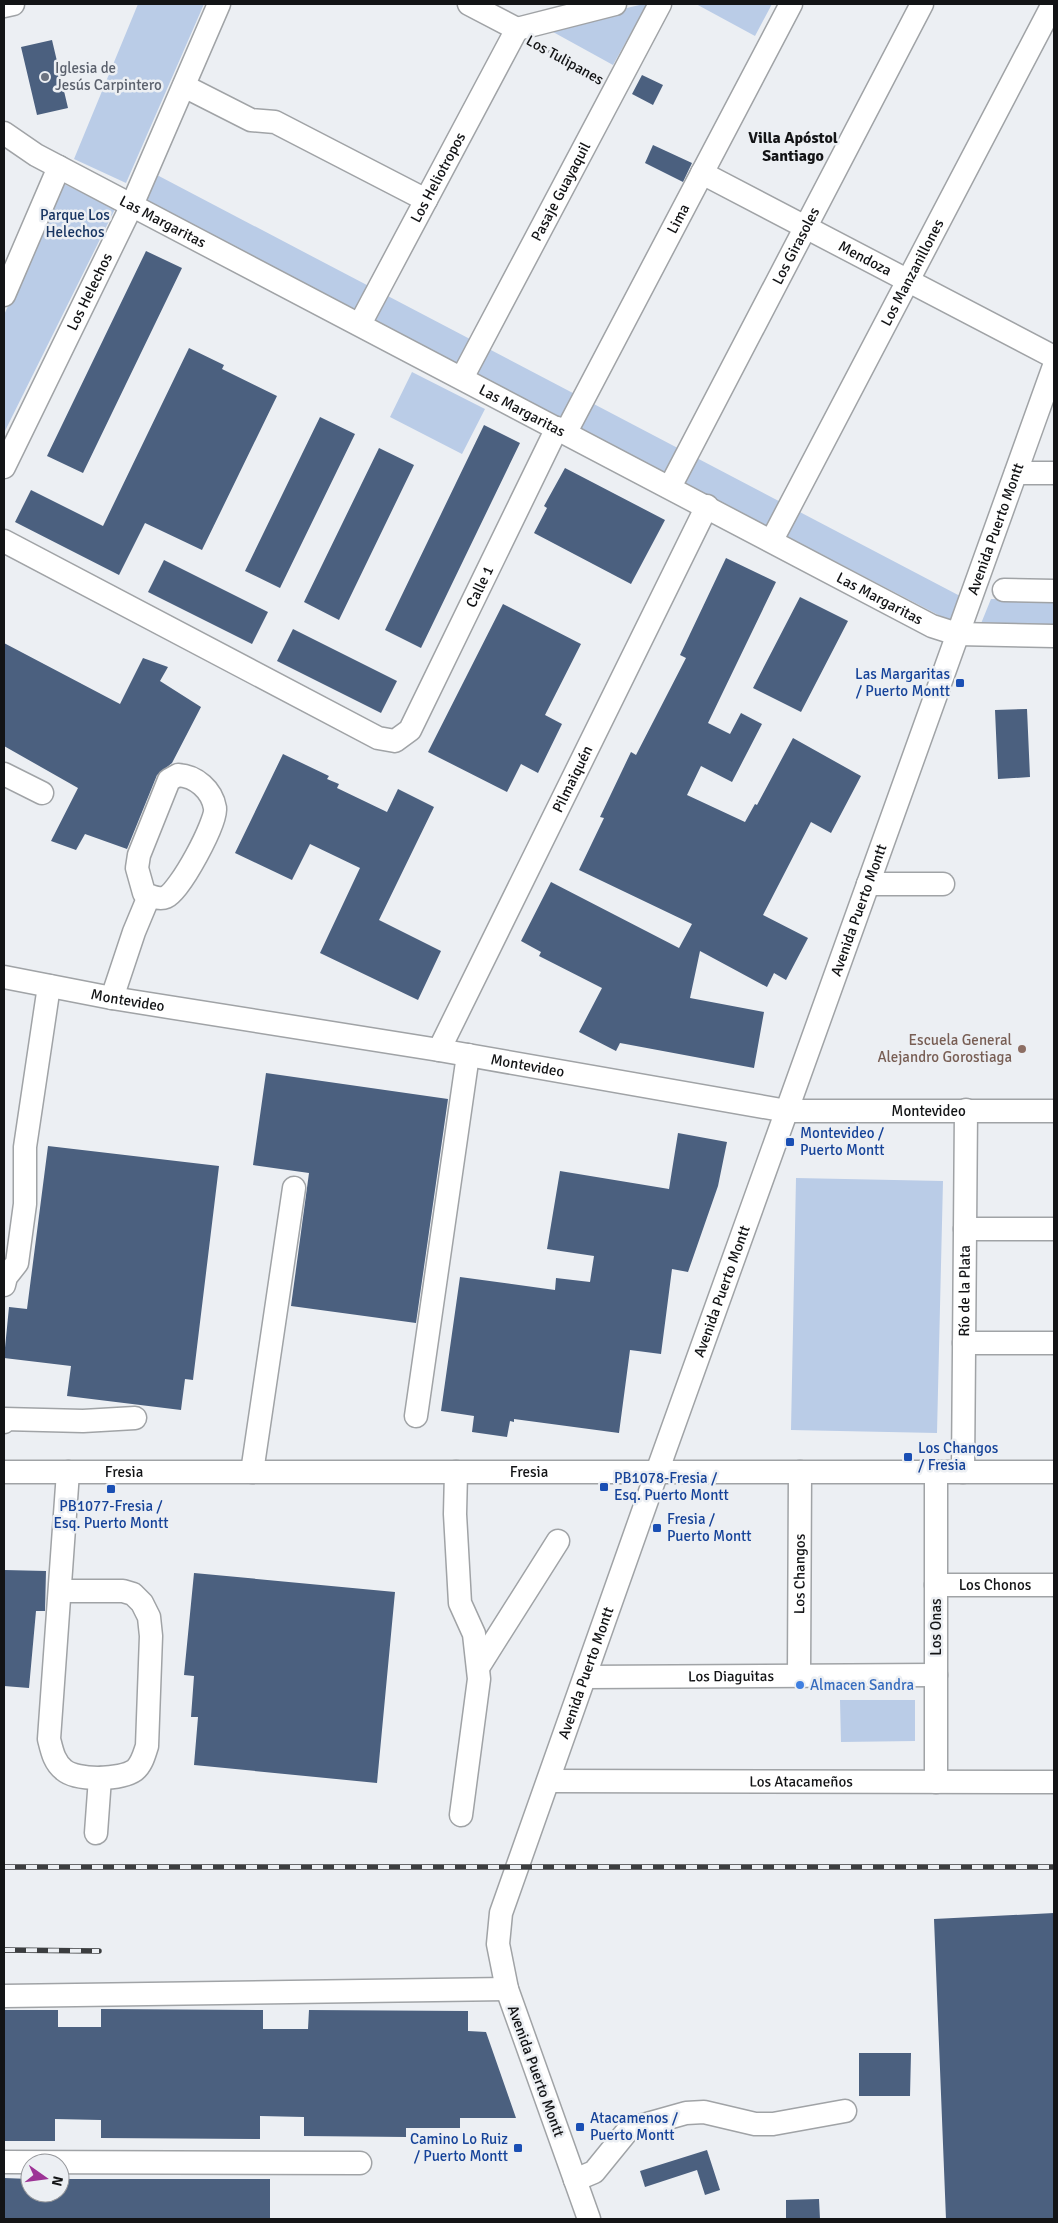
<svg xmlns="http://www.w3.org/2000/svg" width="1058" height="2223" font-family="Signika,sans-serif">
	<rect width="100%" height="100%" fill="#eceff3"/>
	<path fill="#bacce7" d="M138 4H204L126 183 74 159Z
		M644 4H647L613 65 544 27Z
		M696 4H772L755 36Z
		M157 175 960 596 950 621 145 203Z
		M62 183 115 209 4 433V315Z
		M412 372 485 409 462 454 390 417Z
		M991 599H1054V626H980Z
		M796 1178 943 1181 937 1433 791 1430Z
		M840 1700H915V1741L841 1742Z"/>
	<path fill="#4b607f" d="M52 40 68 108 37 115 21 47Z
		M642 75 663 85 653 105 632 94Z
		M653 145 692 163 683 182 645 163Z
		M146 251 182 268 83 473 47 456Z
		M189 348 224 365 222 369 277 396 202 550 145 523 119 575 15 522 31 490 103 526Z
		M320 417 355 434 280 588 245 571Z
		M484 425 520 443 421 648 385 630Z
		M379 448 414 465 339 620 304 602Z
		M565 468 665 520 631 584 534 533 547 508 544 506Z
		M726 558 776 582 708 723 730 734 741 713 762 724 732 782 701 766 687 795 745 822 755 804 757 805 793 738 861 776 831 833 811 822 763 915 808 938 786 980 774 973 767 987 700 951 690 998 764 1012 754 1068 620 1043 616 1051 579 1032 602 988 539 956 541 952 521 941 551 882 679 948 692 924 579 870 604 818 600 817 631 752 636 755 686 658 680 655Z
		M164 560 268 612 252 644 148 592Z
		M800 597 848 621 801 712 753 688Z
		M503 604 581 644 545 715 562 724 538 773 521 764 507 792 428 752Z
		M293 629 397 681 381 713 277 661Z
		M4 643 120 704 143 658 168 667 160 681 201 707 172 763 157 775 127 849 85 834 76 850 51 841 78 788 4 746Z
		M1027 709 1030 777 998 779 995 710Z
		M283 754 329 776 327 779 339 784 337 788 387 812 398 789 434 807 379 920 441 951 418 1000 320 953 360 868 310 844 292 880 235 853Z
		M266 1073 448 1099 416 1323 291 1306 309 1173 253 1165Z
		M678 1133 727 1142 718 1186 688 1272 672 1269 661 1354 630 1350 619 1433 514 1419V1422L510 1421 507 1437 472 1432 474 1416 441 1411 460 1277 555 1290 556 1278 590 1282 594 1256 547 1249 560 1171 669 1189Z
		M48 1146 219 1166 193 1380 185 1379 181 1410 67 1396 71 1366 4 1358 9 1307 27 1309Z
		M4 1570 46 1571 45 1611H36L29 1688 4 1686Z
		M194 1573 395 1592 377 1783 194 1765 198 1717H191L194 1676 184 1675Z
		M1054 1913V2219H946L934 1919Z
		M101 2009 263 2010V2029H308L309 2010 468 2011V2031L486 2032 516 2118H460V2128H406V2137L304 2136V2117L260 2116V2139L101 2138V2120L55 2119V2141H4V2010H58V2027H101Z
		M859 2053H911L910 2096H859Z
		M707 2150 720 2190 705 2195 697 2170 645 2187 640 2171Z
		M4 2178 30 2179V2193H60V2179H270V2219H4Z
		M819 2199 820 2219H786V2200Z"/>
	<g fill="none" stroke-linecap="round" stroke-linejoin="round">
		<g stroke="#a0a3a6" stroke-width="25">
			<g id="minor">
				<path d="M469 4 517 29 615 4"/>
				<path d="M4 6 13 4"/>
				<path d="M184 86 251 120 275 122 426 200"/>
				<path id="s1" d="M4 133 36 155 932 626 957 634 1054 636"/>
				<path id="s2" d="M702 173 1054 357"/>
				<path d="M4 295 59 167"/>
				<path id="s3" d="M360 324 517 29"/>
				<path id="s4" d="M462 378 660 4"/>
				<path id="s5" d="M566 432 791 4"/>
				<path id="s6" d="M4 467 132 205 219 4"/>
				<path d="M1016 473H1054"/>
				<path id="s7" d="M670 487 922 4"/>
				<path id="s8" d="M772 540 1053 4"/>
				<path id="s9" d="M4 541 378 738 395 741 410 730 557 428"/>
				<path d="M1004 590 1054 591"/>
				<path d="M4 774 42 793"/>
				<path d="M178 775C196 776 212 790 215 808 217 822 180 891 166 897 159 900 150 896 144 893L137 868 139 855 169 780Z"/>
				<path d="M868 884H943"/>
				<path id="s10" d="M4 977 112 998 439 1050 787 1111H1054"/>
				<path d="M112 998 134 932 149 896"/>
				<path id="s11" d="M439 1050 707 506"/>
				<path d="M965 1229H1054"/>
				<path d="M4 1285 6 1277 17 1263 25 1204V1147L49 986"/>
				<path d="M964 1343H1054"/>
				<path d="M416 1416 468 1055"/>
				<path d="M4 1422V1419L83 1421 135 1418"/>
				<path id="s12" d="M4 1472H1054"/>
				<path d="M252 1472 294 1188"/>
				<path d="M456 1472 455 1514 460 1603 474 1634 479 1679 461 1815"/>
				<path id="s13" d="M963 1472 966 1110"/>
				<path id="s14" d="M936 1585H1054"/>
				<path d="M61 1591H123L133 1594 142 1603 149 1617 151 1636 147 1746C144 1755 142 1764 135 1770 121 1780 77 1781 64 1770 54 1762 52 1751 49 1739L68 1472"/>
				<path d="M479 1666 558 1541"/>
				<path id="s15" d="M799 1676 800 1472"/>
				<path id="s16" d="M585 1677 936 1675"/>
				<path id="s17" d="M549 1781 1054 1782"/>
				<path d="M936 1782V1472"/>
				<path d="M96 1833 100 1778"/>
				<path d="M4 1996 507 1989"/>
				<path d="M4 2162 360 2163"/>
				<path d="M575 2180 594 2172 629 2129 686 2113 704 2112 755 2124H773L845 2111"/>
				<path id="s18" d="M589 2219 507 1989 498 1944 501 1913 657 1472 1054 366"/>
			</g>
		</g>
		<path stroke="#9a9ca0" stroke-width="3" stroke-dasharray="1 4" stroke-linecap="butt" d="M535 44 600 79"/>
		<use href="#minor" stroke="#fff" stroke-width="22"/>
		<g stroke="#3b3d3f" stroke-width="5.5">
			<path id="rail" d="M4 1867H1054
				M4 1950 99 1951"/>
		</g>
		<use href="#rail" stroke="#eceff3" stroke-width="4" stroke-dasharray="11" stroke-linecap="butt"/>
	</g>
	<circle fill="#6b7280" stroke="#eceff3" stroke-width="2" cx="45" cy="77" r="5"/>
	<g fill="#1a4fb4" stroke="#eceff3" stroke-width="2">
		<rect x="955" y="678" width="10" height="10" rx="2.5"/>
		<rect x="785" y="1137" width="10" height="10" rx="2.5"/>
		<rect x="903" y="1452" width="10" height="10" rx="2.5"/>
		<rect x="599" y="1482" width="10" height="10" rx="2.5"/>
		<rect x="106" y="1484" width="10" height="10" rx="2.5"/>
		<rect x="652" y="1523" width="10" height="10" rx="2.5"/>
		<rect x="575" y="2122" width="10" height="10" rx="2.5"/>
		<rect x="513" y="2143" width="10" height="10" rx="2.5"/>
	</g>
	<circle fill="#8d6e63" stroke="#eceff3" stroke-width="2" cx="1022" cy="1049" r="5"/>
	<circle fill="#3f7fe0" stroke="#eceff3" stroke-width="2" cx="800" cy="1685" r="5"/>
	<g text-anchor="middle" stroke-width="5" stroke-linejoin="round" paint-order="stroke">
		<g font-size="15" fill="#131416" stroke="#eceff3">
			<text transform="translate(565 60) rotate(29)" y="5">Los Tulipanes</text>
			<text dy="5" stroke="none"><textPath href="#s3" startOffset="166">Los Heliotropos</textPath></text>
			<text dy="5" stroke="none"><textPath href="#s4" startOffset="211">Pasaje Guayaquil</textPath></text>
			<text dy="5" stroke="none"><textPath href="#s5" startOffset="241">Lima</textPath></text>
			<text dy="5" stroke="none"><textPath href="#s1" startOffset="182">Las Margaritas</textPath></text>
			<text dy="5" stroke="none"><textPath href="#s7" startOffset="272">Los Girasoles</textPath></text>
			<text dy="5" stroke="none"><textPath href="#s2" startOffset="184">Mendoza</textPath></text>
			<text dy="5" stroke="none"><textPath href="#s8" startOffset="302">Los Manzanillones</textPath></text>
			<text dy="5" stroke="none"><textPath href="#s6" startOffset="195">Los Helechos</textPath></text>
			<text dy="5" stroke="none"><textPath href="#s1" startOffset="588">Las Margaritas</textPath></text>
			<text dy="5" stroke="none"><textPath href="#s18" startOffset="1791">Avenida Puerto Montt</textPath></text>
			<text dy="5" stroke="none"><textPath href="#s9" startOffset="618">Calle 1</textPath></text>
			<text dy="5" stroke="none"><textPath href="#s1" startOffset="992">Las Margaritas</textPath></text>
			<text dy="5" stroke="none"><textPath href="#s11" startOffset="302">Pilmaiquén</textPath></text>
			<text dy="5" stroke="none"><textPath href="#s18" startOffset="1386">Avenida Puerto Montt</textPath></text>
			<text dy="5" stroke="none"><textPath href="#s10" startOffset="126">Montevideo</textPath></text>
			<text dy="5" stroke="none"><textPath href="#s10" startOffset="531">Montevideo</textPath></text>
			<text dy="5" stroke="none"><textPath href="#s10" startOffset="936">Montevideo</textPath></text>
			<text dy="5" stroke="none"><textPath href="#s18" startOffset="981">Avenida Puerto Montt</textPath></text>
			<text dy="5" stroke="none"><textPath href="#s13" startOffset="181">Río de la Plata</textPath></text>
			<text dy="5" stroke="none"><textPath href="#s12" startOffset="120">Fresia</textPath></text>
			<text dy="5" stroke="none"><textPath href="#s12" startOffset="525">Fresia</textPath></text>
			<text dy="5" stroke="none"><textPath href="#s15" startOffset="102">Los Changos</textPath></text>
			<text dy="5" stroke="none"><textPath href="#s14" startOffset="59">Los Chonos</textPath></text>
			<text transform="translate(936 1627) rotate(-90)" y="5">Los Onas</text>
			<text dy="5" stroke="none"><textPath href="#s18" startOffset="576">Avenida Puerto Montt</textPath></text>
			<text dy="5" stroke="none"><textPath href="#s16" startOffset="146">Los Diaguitas</textPath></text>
			<text dy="5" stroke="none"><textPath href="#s17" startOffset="252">Los Atacameños</textPath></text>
			<text transform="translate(536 2071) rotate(70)" y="5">Avenida Puerto Montt</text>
		</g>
		<g font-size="15" fill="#5b616d" stroke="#eceff3" text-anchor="start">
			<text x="55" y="73">Iglesia de<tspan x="55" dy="17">Jesús Carpintero</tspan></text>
		</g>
		<g font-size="15" fill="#173461" stroke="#eceff3">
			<text x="75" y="220">Parque Los<tspan x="75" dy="17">Helechos</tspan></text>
		</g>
		<g font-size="15" fill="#164399" stroke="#eceff3" text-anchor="start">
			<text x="950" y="679" text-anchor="end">Las Margaritas<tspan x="950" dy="17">/ Puerto Montt</tspan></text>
			<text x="800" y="1138">Montevideo /<tspan x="800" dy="17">Puerto Montt</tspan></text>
			<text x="918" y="1453">Los Changos<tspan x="918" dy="17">/ Fresia</tspan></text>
			<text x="614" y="1483">PB1078-Fresia /<tspan x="614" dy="17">Esq. Puerto Montt</tspan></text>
			<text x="111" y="1511" text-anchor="middle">PB1077-Fresia /<tspan x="111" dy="17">Esq. Puerto Montt</tspan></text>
			<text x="667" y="1524">Fresia /<tspan x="667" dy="17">Puerto Montt</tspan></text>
			<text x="590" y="2123">Atacamenos /<tspan x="590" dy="17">Puerto Montt</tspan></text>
			<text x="508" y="2144" text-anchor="end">Camino Lo Ruiz<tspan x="508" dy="17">/ Puerto Montt</tspan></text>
		</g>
		<g font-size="15" fill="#785e54" stroke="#eceff3" text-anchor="end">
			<text x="1012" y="1045">Escuela General<tspan x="1012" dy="17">Alejandro Gorostiaga</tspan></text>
		</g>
		<g font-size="15" fill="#366cbe" stroke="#eceff3" text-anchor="start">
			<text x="810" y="1690">Almacen Sandra</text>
		</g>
		<g font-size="16" font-weight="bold" fill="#131416" stroke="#eceff3">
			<text x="793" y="143">Villa Apóstol<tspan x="793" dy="18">Santiago</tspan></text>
		</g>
	</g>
	<rect width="1058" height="2223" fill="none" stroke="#131416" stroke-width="10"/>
	<g transform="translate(45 2178) rotate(104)"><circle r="24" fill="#eceff3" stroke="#95979b"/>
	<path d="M0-4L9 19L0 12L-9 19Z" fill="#9d3496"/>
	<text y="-8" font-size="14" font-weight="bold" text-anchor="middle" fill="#131416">N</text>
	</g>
</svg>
